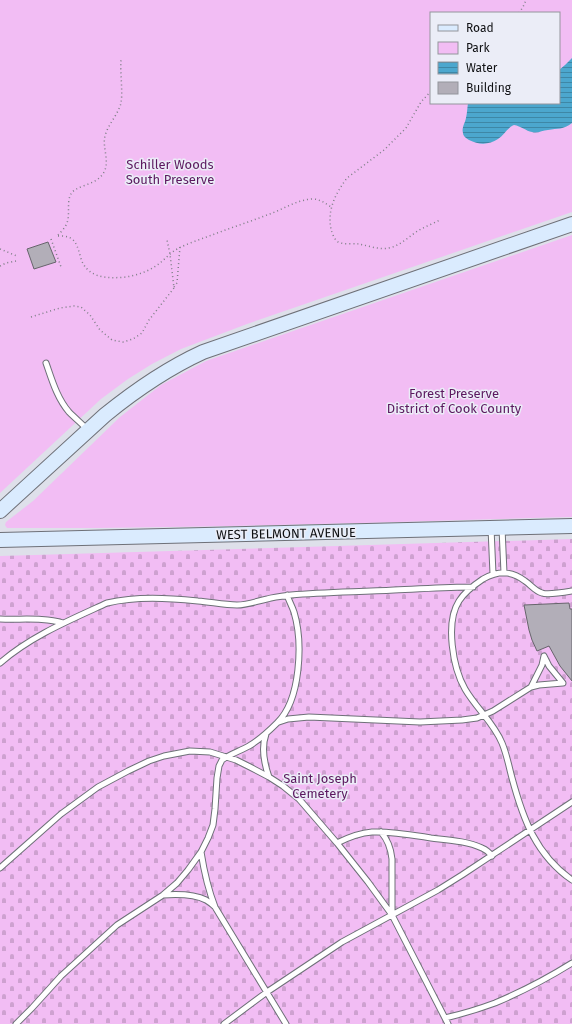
<svg xmlns="http://www.w3.org/2000/svg" width="572" height="1024" font-family="'Fira Sans',sans-serif">
	<defs>
		<pattern id="cemetery-stones" width="16" height="16" patternUnits="userSpaceOnUse"><rect width="16" height="16" fill="#f2bdf4"/><path d="M2 7V4a2 2 0 0 1 4 0v3zM10 15v-3a2 2 0 0 1 4 0v3z" fill="#cea1d0"/></pattern>
		<pattern id="water-rules" width="6" height="5" patternUnits="userSpaceOnUse"><rect width="6" height="5" fill="#4ca7ce"/><path d="M0 2.5h6" fill="none" stroke="#3e87a6"/></pattern>
	</defs>
	<rect width="100%" height="100%" fill="#dee0ea"/>
	<path fill="url(#cemetery-stones)" d="M572 539V1024H0V556Z"/>
	<path fill="#f2bdf4" fill-rule="evenodd" d="M0 0H572V212L247 324 181 349 152 364 128 379 101 399 0 493ZM431 13H559V103H431Z
		M572 235V517C384 522 195 529 7 528L5 525 6 522 33 501 120 417 161 385 206 361Z"/>
	<path fill="url(#water-rules)" d="M572 58V123C563 130 558 128 548 130 542 130 538 134 532 132 526 131 521 126 514 125 507 128 504 135 498 139 489 145 479 145 469 140 466 138 463 136 463 133 462 130 463 127 464 124 467 118 467 110 468 103H559V70L565 65Z"/>
	<path fill="#b2aeb8" stroke="#67646c" d="M48 242 56 262 34 269 27 249Z
		M569 603 570 609H572V681L560 666 549 646 537 651 532 640 529 630 524 605Z"/>
	<g fill="none" stroke-linecap="round" stroke-linejoin="round">
		<g stroke="#6e7078" stroke-width="7">
			<path id="lane" d="M46 363C52 380 57 398 69 412 75 418 82 424 88 430
				M491 528 493 574
				M502 528 504 573
				M572 591C566 592 547 595 542 593 535 591 531 585 525 581 511 570 498 571 483 579 474 585 464 593 459 601 445 623 453 668 465 689 476 708 494 723 502 743 507 755 509 767 512 778 523 819 536 855 572 880
				M0 619C21 620 43 617 63 623
				M0 663C31 636 70 620 107 603 137 596 168 598 198 601 211 602 224 605 237 605 248 605 257 601 267 599 274 597 283 596 291 595 325 592 359 592 394 590 420 589 446 587 473 587
				M279 722 288 719 309 717 420 722 462 720 477 718 493 711 531 687 539 685 563 683 549 666 544 656 542 665 531 687
				M266 734C261 748 264 763 269 777
				M381 832C388 840 391 849 392 859V914
				M337 843C349 837 359 833 372 832 391 831 412 835 431 838 448 840 467 841 482 848 487 850 489 852 492 856
				M201 852C204 871 208 889 215 907L286 1024
				M0 868 61 814 98 787 128 771 149 761 164 756 190 751 210 752 236 760 250 767 269 777 283 786 299 799 337 843 368 882 392 915 448 1024
				M163 895C177 894 194 894 206 900 209 902 212 904 214 906
				M445 1018C462 1014 479 1009 495 1003 521 992 548 978 572 963
				M16 1024 32 1008 61 976 95 945 117 925 163 895 177 883 188 870 201 852 208 838 213 825 215 809 217 778 219 766 222 760C230 754 240 751 249 746 259 740 268 732 277 723 301 700 303 642 294 612 292 606 289 601 287 595
				M224 1024 267 992 342 942 438 890 462 875 572 802"/>
		</g>
		<g stroke="#6e7078" stroke-width="16">
			<path id="secondary" d="M0 511 105 415C137 389 166 369 203 352L572 224
				M0 540 572 526"/>
		</g>
		<path stroke="#7e7f86" stroke-width="1.5" stroke-dasharray="1 3" stroke-linecap="butt" d="M519 13 523 7 526 0
			M431 91 421 102 406 128 384 150 347 178C336 193 327 209 331 229 332 233 334 239 338 242 344 245 353 243 359 244 369 246 380 250 389 248 402 245 410 235 421 229 427 226 434 223 440 220
			M58 235C61 232 65 228 67 223 70 215 67 204 70 196 74 184 96 187 104 172 110 161 102 147 105 136 108 124 118 115 121 103 123 91 120 73 121 60
			M58 236C63 236 68 236 72 239 77 243 78 249 80 255 85 278 106 279 126 277 138 275 150 271 160 263 166 258 171 252 179 248 189 243 201 239 212 235 230 228 249 222 267 215 282 210 296 200 312 199 320 199 325 203 331 207
			M51 239 61 267
			M0 249 17 256
			M0 266 6 263 16 261
			M174 287 177 283 180 247
			M31 317 60 308 74 306 81 307 90 315 100 330 112 340 123 342 133 339 142 333 149 320 174 288 170 254 167 240"/>
		<use href="#lane" stroke="#fff" stroke-width="5"/>
		<use href="#secondary" stroke="#daebfe" stroke-width="14"/>
	</g>
	<g text-anchor="middle" stroke-width="3" stroke-linejoin="round" paint-order="stroke">
		<g font-size="13" fill="#5c1960" stroke="#ebedf7">
			<text x="170" y="169">Schiller Woods<tspan x="170" dy="15">South Preserve</tspan></text>
			<text x="454" y="398">Forest Preserve<tspan x="454" dy="15">District of Cook County</tspan></text>
			<text x="320" y="783">Saint Joseph<tspan x="320" dy="15">Cemetery</tspan></text>
		</g>
		<g font-size="13" fill="#0f1013" stroke="#ebedf7">
			<text transform="translate(286 533) rotate(-1)" y="5">WEST BELMONT AVENUE</text>
		</g>
	</g>
	<rect x="430" y="12" width="130" height="92" fill="#ebedf7" stroke="#93959c"/>
	<rect x="438" y="25" width="20" height="6" fill="#daebfe" stroke="#93959c"/>
	<text x="466" y="32" font-size="12" fill="#0f1013">Road</text>
	<rect x="438" y="42" width="20" height="12" fill="#f2bdf4" stroke="#93959c"/>
	<text x="466" y="52" font-size="12" fill="#0f1013">Park</text>
	<rect x="438" y="62" width="20" height="12" fill="url(#water-rules)" stroke="#93959c"/>
	<text x="466" y="72" font-size="12" fill="#0f1013">Water</text>
	<rect x="438" y="82" width="20" height="12" fill="#b2aeb8" stroke="#93959c"/>
	<text x="466" y="92" font-size="12" fill="#0f1013">Building</text>
</svg>
